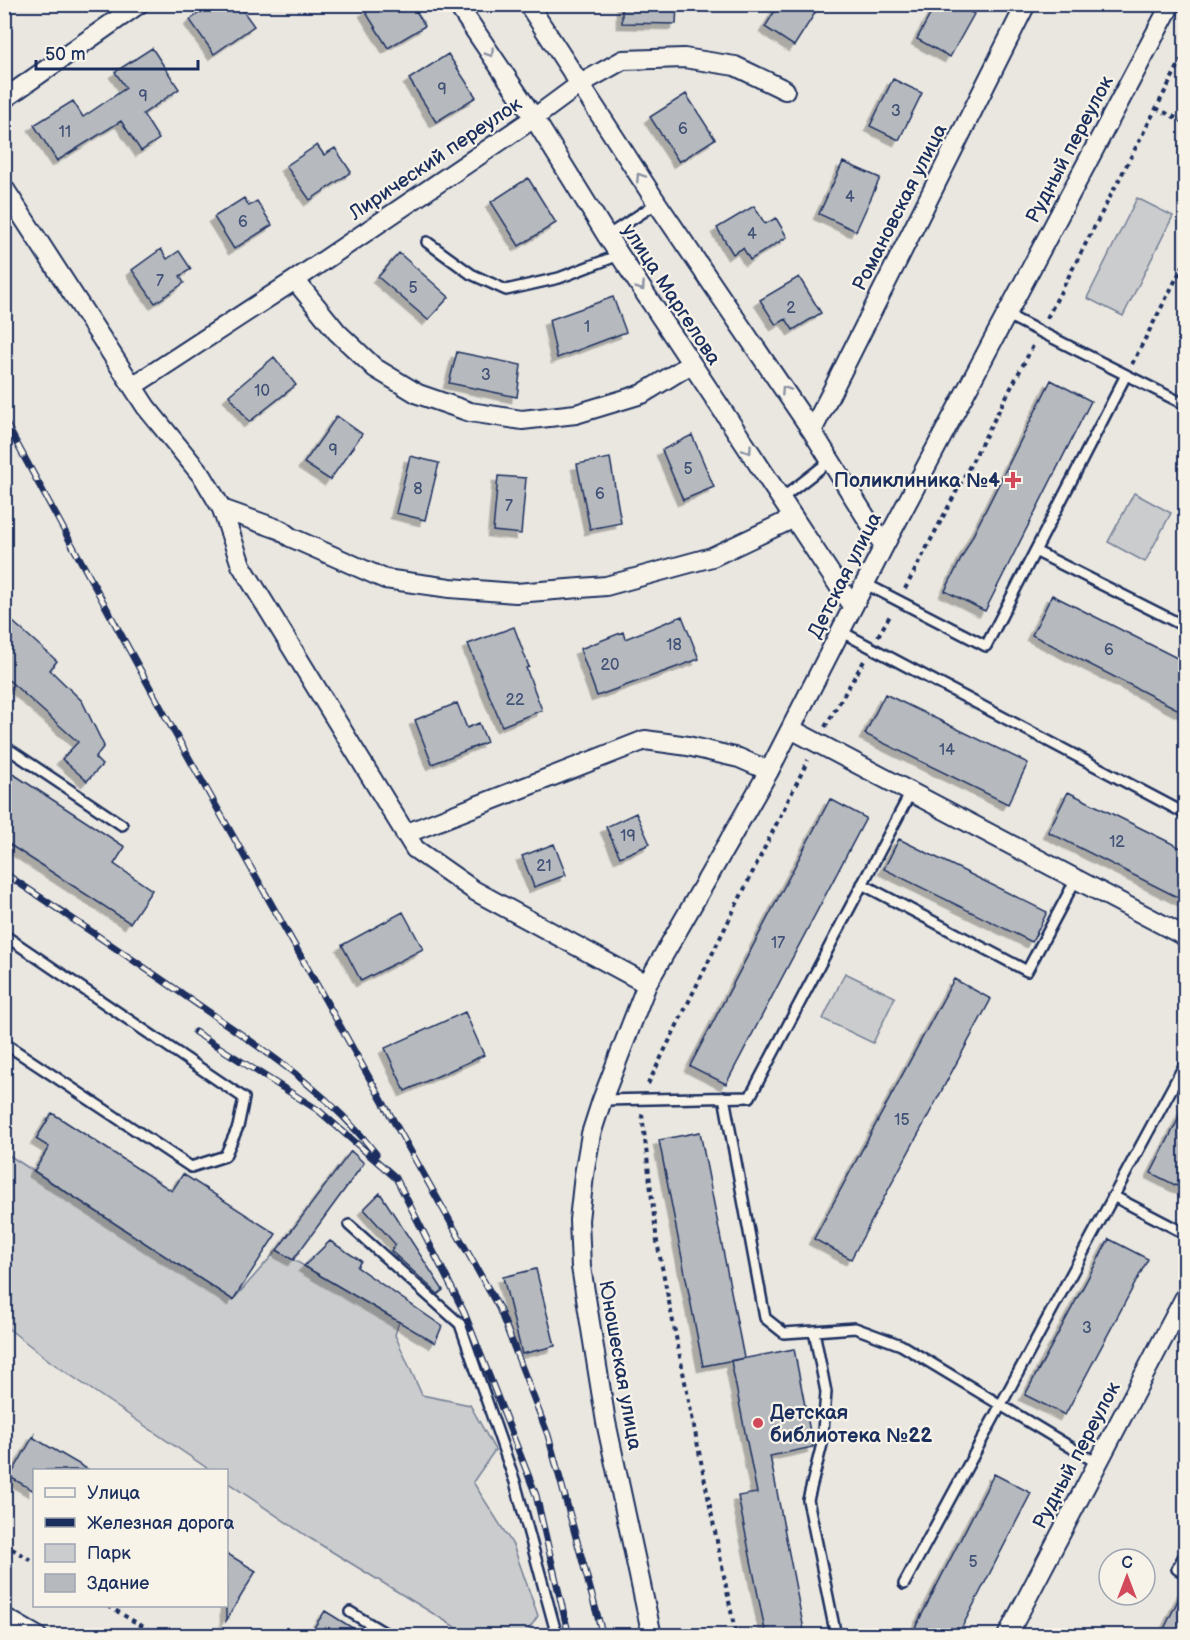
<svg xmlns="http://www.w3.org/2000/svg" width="1190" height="1640" font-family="'Balsamiq Sans',sans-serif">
	<defs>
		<filter id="shadow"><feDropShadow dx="-5.5" dy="5.5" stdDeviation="0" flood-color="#0004"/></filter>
	</defs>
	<rect width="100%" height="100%" fill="#eae7e0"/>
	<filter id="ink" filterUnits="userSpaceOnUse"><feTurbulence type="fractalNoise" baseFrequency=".0167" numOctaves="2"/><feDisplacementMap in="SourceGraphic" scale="12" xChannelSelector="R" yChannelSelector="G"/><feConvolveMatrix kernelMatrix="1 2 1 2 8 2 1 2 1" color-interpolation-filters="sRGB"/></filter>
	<g filter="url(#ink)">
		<path fill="#cbcccd" stroke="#737e96" stroke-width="1.5" d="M1137 198 1173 216 1123 316 1087 298Z
			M1134 493 1171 513 1145 562 1108 542Z
			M845 973 895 997 873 1043 823 1019Z
			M4 1152 233 1300 277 1250 399 1322 395 1335 422 1395 470 1405 495 1450 473 1482 513 1545 538 1616 525 1635H468L308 1537 227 1482 226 1470H210L51 1362 5 1326Z"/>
		<path fill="#b6babf" stroke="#1b2f5e" stroke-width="1.5" filter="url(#shadow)" d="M211 4H238L254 26 214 54 190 20Z
			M377 4H412L425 26 388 48 365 11Z
			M622 4H677L676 24 622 23Z
			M779 4H801L815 13 794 46 765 27Z
			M936 4H957L974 14 950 57 917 39Z
			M152 48 179 89 143 114 159 139 141 151 121 121 57 161 34 125 73 101 83 117 126 88 115 72Z
			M448 54 476 97 436 122 409 79Z
			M893 79 922 93 899 140 870 126Z
			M686 94 715 139 679 162 650 117Z
			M317 145 324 155 335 148 351 172 310 200 286 166Z
			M843 162 880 178 856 231 819 214Z
			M528 178 556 223 519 246 491 202Z
			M244 198 249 206 257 201 272 225 234 249 214 217Z
			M754 206 765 224 776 218 787 237 750 260 743 248 733 254 717 228Z
			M161 249 167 259 179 251 191 269 180 276 184 283 155 303 132 270Z
			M399 253 449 297 428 320 378 277Z
			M799 277 821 313 793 330 786 319 776 325 760 300Z
			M613 297 626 332 557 358 549 320Z
			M457 352 521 365 517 397 449 383Z
			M274 357 296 385 249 422 229 395Z
			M1051 380 1091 401 985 611 945 591Z
			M337 416 362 434 330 480 304 463Z
			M692 435 714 487 683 500 662 450Z
			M410 456 439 463 425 520 396 513Z
			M610 458 621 523 590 529 577 464Z
			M498 476 526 478 521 534 493 531Z
			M1052 595 1185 662V713L1032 635Z
			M4 614 57 661 50 670 82 701 104 746 95 758 102 765 87 781 62 759 78 742 4 676Z
			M682 616 699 659 597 696 580 649 623 632 625 639Z
			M514 627 529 667 526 668 542 710 502 726 468 644Z
			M885 694 1028 763 1008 804 865 734Z
			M457 703 467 728 479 723 487 742 432 764 415 720Z
			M4 768 125 847 114 864 152 890 130 923 4 841Z
			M1068 792 1185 850V901L1048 832Z
			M830 799 866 818 726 1084 690 1066Z
			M636 813 650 844 620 857 606 827Z
			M899 839 1047 912 1032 942 884 869Z
			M554 844 566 875 534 887 522 856Z
			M403 912 423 949 361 981 342 945Z
			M954 979 991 999 851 1259 814 1239Z
			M465 1012 484 1055 405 1091 385 1048Z
			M1185 1106V1190L1151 1173Z
			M52 1113 172 1191 183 1174 276 1234 233 1300 34 1171 49 1147 36 1139Z
			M700 1132 744 1358 703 1366 659 1140Z
			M351 1151 364 1163 293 1260 277 1250Z
			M380 1193 443 1290 438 1294 391 1251 395 1244 364 1209Z
			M1109 1239 1148 1259 1065 1415 1025 1395Z
			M330 1241 361 1261 357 1267 442 1326 435 1343 304 1266Z
			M536 1269 555 1346 522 1354 503 1277Z
			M794 1349 813 1447 770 1456 805 1635H766L738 1496 757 1493 731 1361Z
			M34 1435V1438L89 1470H34V1491L10 1477Z
			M994 1474 1031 1493 958 1635H930L915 1628Z
			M226 1553 256 1571 226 1621Z
			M1185 1586V1635H1161Z
			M325 1611 364 1635H309Z"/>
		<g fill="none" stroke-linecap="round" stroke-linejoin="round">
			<g stroke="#1b2f5e" stroke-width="14">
				<path id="lane" d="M607 236 657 203
					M427 242 471 274 506 290 559 278 619 255
					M1007 315 1186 405
					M781 499 831 460
					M1035 551 1186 627
					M864 583 986 646 1126 375
					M840 631 1186 814
					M4 746 122 825
					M862 884 1027 971 1076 879
					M4 935 244 1098 238 1127 225 1156 191 1167 4 1043
					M724 1097 765 1318 784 1333 814 1331 826 1392 822 1444 808 1500 836 1636
					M602 1100 750 1097 911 792
					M1113 1196 1186 1234
					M349 1225 460 1324 515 1482 557 1636
					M814 1331 855 1328 901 1345 1097 1463
					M1186 1552 1177 1569 1186 1574
					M904 1584 1186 1062
					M350 1612 390 1636"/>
			</g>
			<g stroke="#1b2f5e" stroke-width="22">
				<path id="street" d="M457 4 534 118 607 236 852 606
					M528 4 657 203 812 431 884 546
					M4 99 139 4
					M4 188 146 407 203 477 222 509 281 530 290 537 385 579 450 588 516 593 606 586 712 557 794 518
					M295 280 337 332 375 368 418 394 470 412 522 420 576 414 642 394 691 364
					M133 386 295 280 534 118 580 84 623 60 684 58 735 66 785 90
					M812 431 1026 4
					M222 509 241 565 415 849 475 891 647 984
					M791 729 1186 937
					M405 834 645 740 688 746 739 758 769 771
					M4 1617 37 1636
					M652 1636 606 1422 581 1267 579 1220 584 1175 591 1134 602 1100 647 984 769 771 884 546 1171 4
					M1007 1636 1186 1295"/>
			</g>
			<path stroke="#1b2f5e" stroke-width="4" stroke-dasharray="4.5 4.5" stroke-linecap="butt" d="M1156 108 1186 123
				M1047 318 1186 51
				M1132 364 1186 260
				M905 589 1034 344
				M878 636 891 614
				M825 727 864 661
				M648 1084 808 760
				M642 1114 657 1242 736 1636
				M4 1544 34 1562
				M108 1606 159 1636"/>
			<use href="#lane" stroke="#f7f3e8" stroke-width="9"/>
			<use href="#street" stroke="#f7f3e8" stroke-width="18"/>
			<g stroke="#1b2f5e" stroke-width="7">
				<path id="rail" d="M4 420 167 719 499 1308 548 1435 603 1636
					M4 873C70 917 135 961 200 1006 265 1051 327 1090 376 1154
					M195 1032 318 1110 396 1178 464 1312 536 1495 569 1636"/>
			</g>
			<use href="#rail" stroke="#f7f3e8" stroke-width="4.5" stroke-dasharray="14" stroke-linecap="butt"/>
		</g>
		<defs><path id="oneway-chevron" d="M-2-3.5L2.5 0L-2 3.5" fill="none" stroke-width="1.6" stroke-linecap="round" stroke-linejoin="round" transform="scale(1.5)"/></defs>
		<g stroke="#8991a3">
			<use href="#oneway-chevron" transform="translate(490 53) rotate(56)"/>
			<use href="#oneway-chevron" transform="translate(640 177) rotate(-123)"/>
			<use href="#oneway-chevron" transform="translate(641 287) rotate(56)"/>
			<use href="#oneway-chevron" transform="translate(785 390) rotate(-124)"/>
			<use href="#oneway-chevron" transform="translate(748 450) rotate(56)"/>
		</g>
	</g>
	<g fill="#d1495b" stroke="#f7f3e8" stroke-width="2">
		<path d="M1010 471h6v6h6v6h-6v6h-6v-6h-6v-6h6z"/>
		<circle cx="758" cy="1423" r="6"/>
	</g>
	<g text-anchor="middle" stroke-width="4.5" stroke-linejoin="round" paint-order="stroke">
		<g font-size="16" fill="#425276">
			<text x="442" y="94">9</text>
			<text x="143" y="101">9</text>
			<text x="896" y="116">3</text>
			<text x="683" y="134">6</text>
			<text x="65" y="137">11</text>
			<text x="850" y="202">4</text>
			<text x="243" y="227">6</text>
			<text x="752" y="239">4</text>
			<text x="160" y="286">7</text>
			<text x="413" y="293">5</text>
			<text x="791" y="313">2</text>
			<text x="587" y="332">1</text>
			<text x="486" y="380">3</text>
			<text x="262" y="396">10</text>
			<text x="333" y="455">9</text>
			<text x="688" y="474">5</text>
			<text x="418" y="494">8</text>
			<text x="600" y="499">6</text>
			<text x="509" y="511">7</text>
			<text x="674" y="650">18</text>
			<text x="1109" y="655">6</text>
			<text x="610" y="670">20</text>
			<text x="515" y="705">22</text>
			<text x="947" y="755">14</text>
			<text x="628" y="841">19</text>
			<text x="1117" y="847">12</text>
			<text x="544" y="871">21</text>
			<text x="778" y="948">17</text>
			<text x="902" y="1125">15</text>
			<text x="1087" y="1333">3</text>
			<text x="973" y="1567">5</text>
		</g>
		<g font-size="20" fill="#1b2f5e" stroke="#f7f3e8">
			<text transform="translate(1069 149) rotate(-62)" y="7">Рудный переулок</text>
			<text transform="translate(435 158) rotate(-34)" y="7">Лирический переулок</text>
			<text transform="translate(899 207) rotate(-63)" y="7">Романовская улица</text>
			<text transform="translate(672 294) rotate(57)" y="7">улица Маргелова</text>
			<text transform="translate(844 575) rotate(-63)" y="7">Детская улица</text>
			<text transform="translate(621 1365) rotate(80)" y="7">Юношеская улица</text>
			<text transform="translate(1076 1455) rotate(-62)" y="7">Рудный переулок</text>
		</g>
		<g font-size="20" font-weight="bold" fill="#1b2f5e" stroke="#f7f3e8" text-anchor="end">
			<text x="1000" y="487">Поликлиника №4</text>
			<text x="770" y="1419" text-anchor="start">Детская<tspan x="770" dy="23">библиотека №22</tspan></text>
		</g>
	</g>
	<rect width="1190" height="1640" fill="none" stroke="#f7f3e8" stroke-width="24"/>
	<rect x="12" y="12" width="1166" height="1616" fill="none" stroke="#1b2f5e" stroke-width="2" filter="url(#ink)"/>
	<rect x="33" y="1469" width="195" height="138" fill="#f7f3e8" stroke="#9fa5b1" stroke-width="1.5"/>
	<rect x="45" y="1488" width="30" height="9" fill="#f7f3e8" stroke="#9fa5b1" stroke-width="1.5"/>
	<text x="87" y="1499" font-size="18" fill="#1b2f5e">Улица</text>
	<rect x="45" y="1518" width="30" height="9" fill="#1b2f5e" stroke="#9fa5b1" stroke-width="1.5"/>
	<text x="87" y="1529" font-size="18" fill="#1b2f5e">Железная дорога</text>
	<rect x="45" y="1544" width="30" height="18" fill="#cbcccd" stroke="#9fa5b1" stroke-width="1.5"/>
	<text x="87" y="1559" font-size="18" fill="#1b2f5e">Парк</text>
	<rect x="45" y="1574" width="30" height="18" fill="#b6babf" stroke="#9fa5b1" stroke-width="1.5"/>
	<text x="87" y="1589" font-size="18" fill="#1b2f5e">Здание</text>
	<g transform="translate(1127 1577)"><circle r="28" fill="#f7f3e8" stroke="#9fa5b1" stroke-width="1.5"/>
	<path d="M0-4.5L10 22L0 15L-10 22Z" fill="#d1495b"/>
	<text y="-9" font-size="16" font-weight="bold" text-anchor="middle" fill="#1b2f5e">С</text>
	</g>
	<path d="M36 60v9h162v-9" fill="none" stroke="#1b2f5e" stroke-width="3"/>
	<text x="45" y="60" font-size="18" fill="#1b2f5e" stroke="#f7f3e8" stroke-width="4.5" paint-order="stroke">50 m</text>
</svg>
